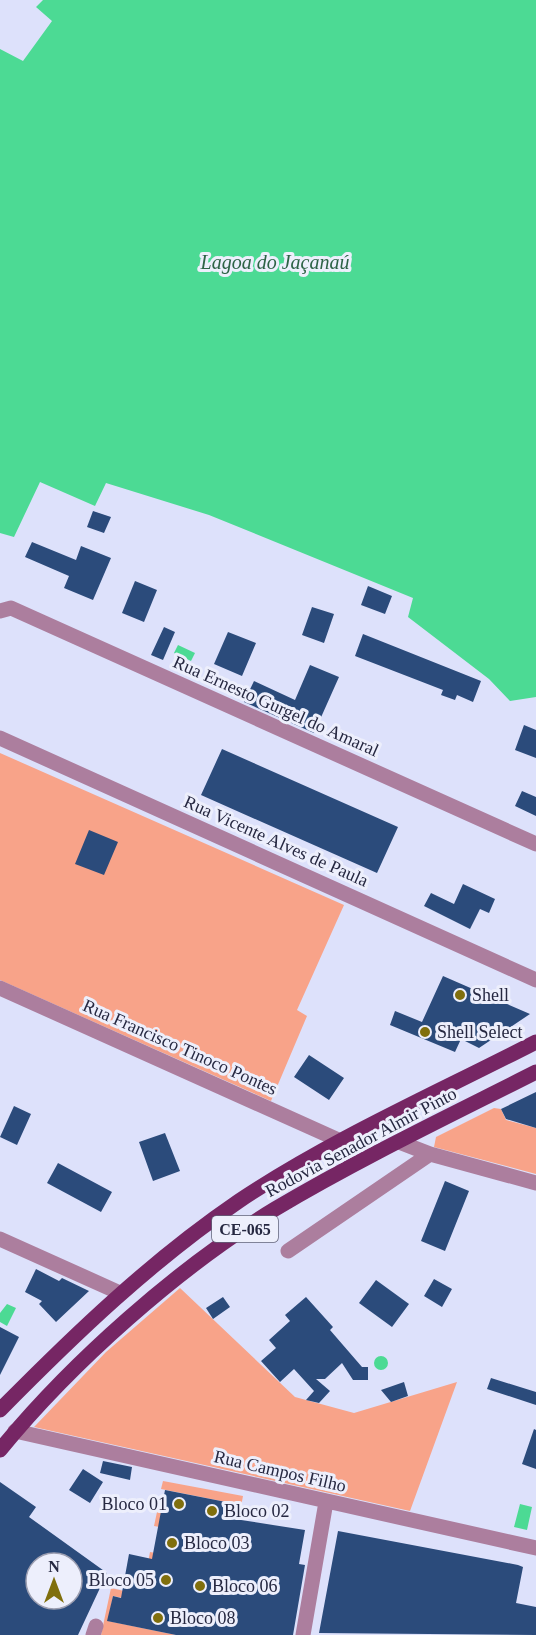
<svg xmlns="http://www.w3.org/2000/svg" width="536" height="1635" font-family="'Times New Roman',serif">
	<rect width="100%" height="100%" fill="#dde1fb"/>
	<path fill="#f8a389" d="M0 753 344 905 297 1010 307 1016 271 1101 0 980Z
		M494 1108 501 1109 506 1120 536 1128V1174L434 1147 436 1137Z
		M180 1288 295 1397 354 1413 457 1382 410 1511 34 1427 106 1352Z
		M163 1481 243 1496 217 1635 162 1606 113 1596 108 1621 176 1635H101L111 1588 142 1595 150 1552 220 1564 224 1539 154 1526 157 1512 226 1526 231 1503 161 1489Z"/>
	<path fill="#4cda94" d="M43 0H536V697L510 701 489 679 408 617 413 598 209 515 106 483 95 506 40 482 14 537 0 533V49L23 61 52 21 36 7Z
		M178 645 195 653 191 661 174 653Z
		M7 1304 16 1308 7 1326 0 1322V1313Z
		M374 1363a7 7 0 1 1 14 0a7 7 0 1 1-14 0Z
		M520 1504 532 1507 527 1530 514 1527Z"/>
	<path fill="#2b4b7b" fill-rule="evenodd" d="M93 511 111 517 104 533 87 527Z
		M32 542 76 560 81 546 111 558 93 600 64 588 69 576 25 557Z
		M135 581 157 590 144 622 122 613Z
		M368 586 392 596 385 614 361 605Z
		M312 607 334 614 324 643 302 635Z
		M164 627 175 632 163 660 151 655Z
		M228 632 256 643 242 676 214 664Z
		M363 634 481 681 473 702 457 695 455 700 441 695 443 690 355 656Z
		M310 665 339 677 314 733 244 702 254 681 295 700Z
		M524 725 536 730V758L515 750Z
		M222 749 398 827 377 873 201 795Z
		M522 791 536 797V816L515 806Z
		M89 830 118 842 104 875 75 864Z
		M463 884 495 899 489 913 480 909 470 929 424 906 431 893 454 904Z
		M443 976 530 1014 479 1048 461 1039 455 1052 390 1025 395 1011 422 1022Z
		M309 1055 344 1078 329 1100 294 1077Z
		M536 1092V1128L506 1119 501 1109Z
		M14 1106 31 1114 17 1145 0 1137Z
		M165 1133 180 1171 153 1181 139 1142Z
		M58 1163 112 1192 101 1212 47 1183Z
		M445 1181 469 1191 445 1251 421 1241Z
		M36 1269 59 1281 62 1278 89 1291 56 1322 39 1304 42 1301 25 1292Z
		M434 1279 452 1289 442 1307 424 1296Z
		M376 1280 409 1304 392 1327 359 1303Z
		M223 1297 230 1307 213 1319 206 1308Z
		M306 1297 333 1327 330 1330 362 1367H368V1380H353L342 1363 325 1379H316L330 1391 319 1403 306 1400 314 1391 294 1369 280 1382 261 1361 276 1348 269 1340 290 1321 285 1315Z
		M0 1327 19 1337 0 1375Z
		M491 1378 536 1392V1405L487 1389Z
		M404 1382 408 1396 391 1402 381 1390Z
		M534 1429 536 1430V1469L522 1464Z
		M103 1461 132 1467 130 1480 100 1473Z
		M83 1469 103 1482 90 1503 69 1490Z
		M0 1482 36 1507 29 1517 107 1573 78 1635H0ZM36 1563H72V1599H36Z
		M165 1490 231 1503 228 1518 305 1530 299 1564 305 1565 293 1635H176L107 1621 113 1596 121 1598 129 1554 152 1559Z
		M338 1531 518 1565 523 1567 516 1603 536 1607V1635L319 1633Z"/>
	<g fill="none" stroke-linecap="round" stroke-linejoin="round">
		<path stroke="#ac7e9e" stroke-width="15" d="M0 611 11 608 536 844
			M0 738 536 980
			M0 988 343 1142
			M399 1142 430 1154 536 1183
			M0 1239 120 1293
			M288 1251 430 1154
			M15 1431 536 1548
			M93 1635 96 1626
			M303 1635 326 1502"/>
		<path stroke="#762664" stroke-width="15" d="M0 1410C75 1334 151 1261 239 1201 332 1139 437 1093 536 1042
			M0 1450C71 1363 179 1267 275 1209 359 1159 449 1116 536 1072"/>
	</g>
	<g fill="#806f0d" stroke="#edeffc" stroke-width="2">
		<circle cx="460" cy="995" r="6"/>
		<circle cx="425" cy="1032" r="6"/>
		<circle cx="179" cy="1504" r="6"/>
		<circle cx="212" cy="1511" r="6"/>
		<circle cx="172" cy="1543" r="6"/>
		<circle cx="166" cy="1580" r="6"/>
		<circle cx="200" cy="1586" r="6"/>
		<circle cx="158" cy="1618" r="6"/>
	</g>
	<g text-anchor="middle" stroke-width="6" stroke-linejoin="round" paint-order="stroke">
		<rect fill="#edeffc" stroke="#626479" stroke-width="1.5" x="212" y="1216" width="66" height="26" rx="4.5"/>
		<g font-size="16" font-weight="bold" fill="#262841">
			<text x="245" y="1235">CE-065</text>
		</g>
		<g font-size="18" fill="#262841" stroke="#edeffc">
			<text transform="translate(276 706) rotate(24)" y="6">Rua Ernesto Gurgel do Amaral</text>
			<text transform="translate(276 841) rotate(24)" y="6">Rua Vicente Alves de Paula</text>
			<text transform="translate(180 1047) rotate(24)" y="6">Rua Francisco Tinoco Pontes</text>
			<text transform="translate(361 1142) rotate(-28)" y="6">Rodovia Senador Almir Pinto</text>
			<text transform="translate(280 1471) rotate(13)" y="6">Rua Campos Filho</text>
		</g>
		<g font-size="18" fill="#262841" stroke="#edeffc" text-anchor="start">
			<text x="472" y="1001">Shell</text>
			<text x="437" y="1038">Shell Select</text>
			<text x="167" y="1510" text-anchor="end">Bloco 01</text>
			<text x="224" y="1517">Bloco 02</text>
			<text x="184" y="1549">Bloco 03</text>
			<text x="154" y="1586" text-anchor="end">Bloco 05</text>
			<text x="212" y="1592">Bloco 06</text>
			<text x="170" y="1624">Bloco 08</text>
		</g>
		<g font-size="20" font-style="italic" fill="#2d6346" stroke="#edeffc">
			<text x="275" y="269">Lagoa do Jaçanaú</text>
		</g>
	</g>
	<g transform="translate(54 1581)"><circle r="28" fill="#edeffc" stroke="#9d9fb1" stroke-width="1.5"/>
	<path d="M0-4.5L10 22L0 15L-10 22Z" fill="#806f0d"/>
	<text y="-9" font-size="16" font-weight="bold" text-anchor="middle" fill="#262841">N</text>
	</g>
</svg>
